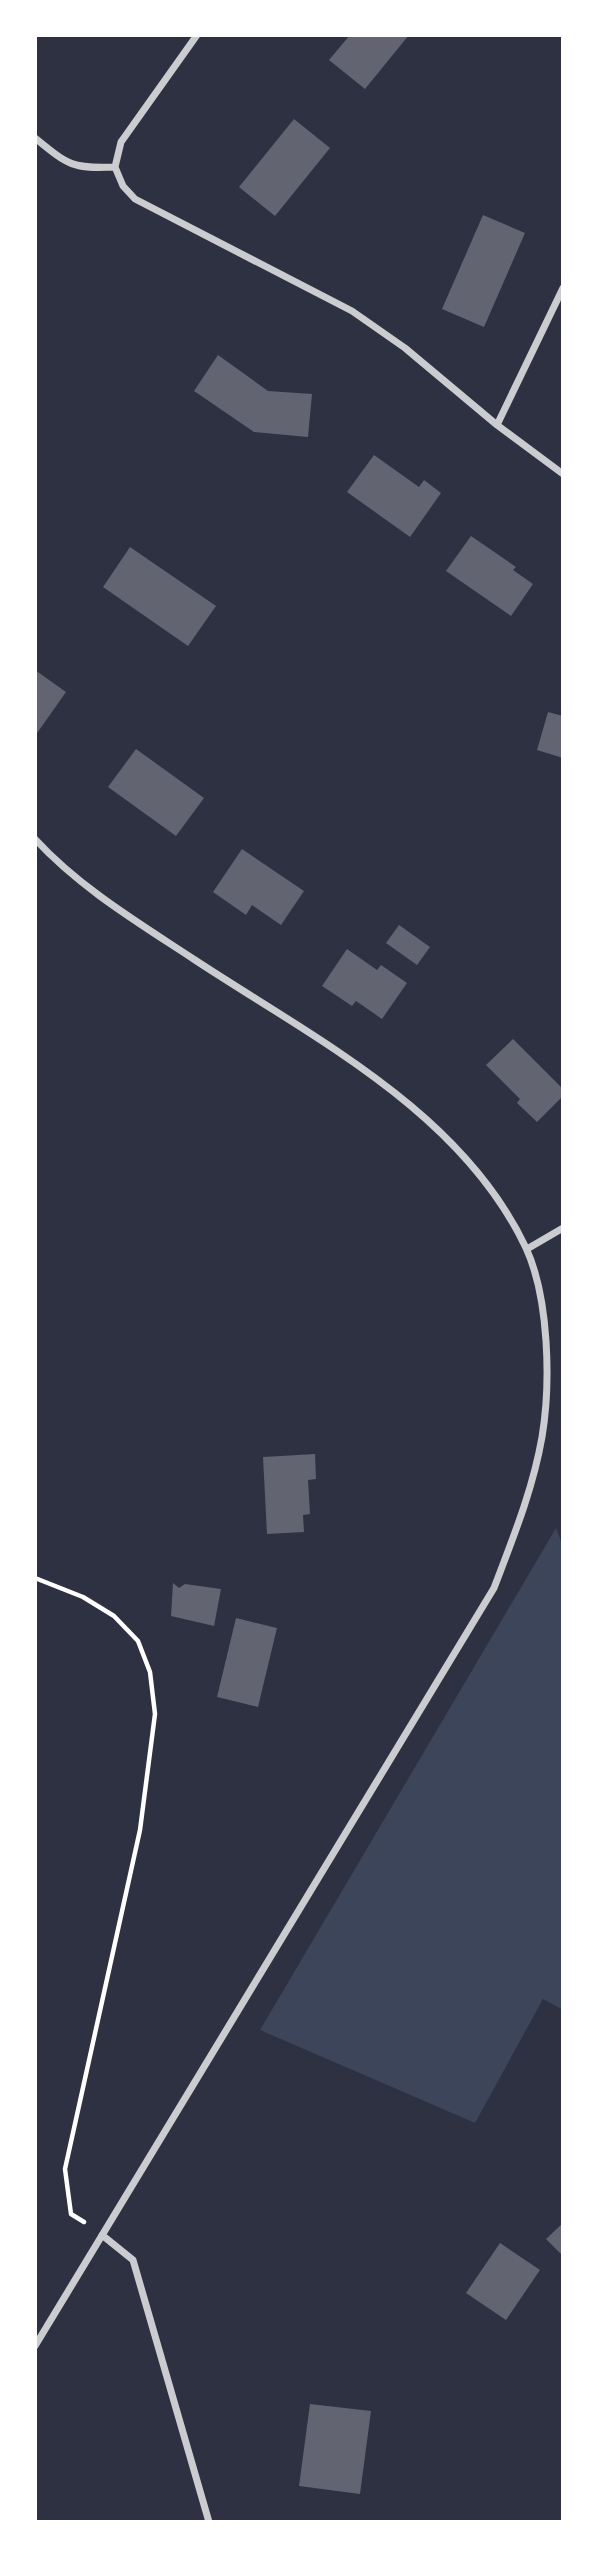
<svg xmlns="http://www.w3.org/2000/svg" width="598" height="2557" font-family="'Noto Sans',sans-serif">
	<rect width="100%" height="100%" fill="#2d3142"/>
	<path fill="#3c4559" d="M556 1528 563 1546V2010L543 1999 475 2123 260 2030Z"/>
	<path fill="#626471" d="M350 35H409L365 89 329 60Z
		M294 119 330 148 275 216 239 187Z
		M483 215 525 233 484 327 442 309Z
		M218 355 268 391 312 394 308 437 254 432 194 391Z
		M374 455 419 487 424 480 441 493 410 537 347 492Z
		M471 536 516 567 513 570 533 584 511 616 446 571Z
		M130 547 216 606 188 646 103 587Z
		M35 670 66 692 35 736Z
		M548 712 563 716V758L537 750Z
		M136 749 204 798 176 836 108 787Z
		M242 849 304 891 281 925 252 905 246 915 213 892Z
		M399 925 430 947 417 965 386 943Z
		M347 949 377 970 381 965 407 983 382 1019 356 1001 352 1006 322 986Z
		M513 1039 563 1089V1096L537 1122 517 1103 520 1099 486 1065Z
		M315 1454 316 1479 308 1480 310 1514 303 1515 304 1532 267 1534 263 1457Z
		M173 1583 179 1588 185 1584 221 1589 214 1626 171 1616Z
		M236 1618 277 1628 258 1707 217 1697Z
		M563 2223V2256L546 2239Z
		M500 2243 540 2270 506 2320 466 2293Z
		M310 2404 371 2411 360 2494 299 2486Z"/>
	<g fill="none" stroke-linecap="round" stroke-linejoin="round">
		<path stroke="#fff" stroke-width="4.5" d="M35 1578 83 1597 114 1616 138 1641 150 1672 155 1714 140 1830 65 2169 71 2214 84 2222"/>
		<path stroke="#caccd0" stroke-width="7" d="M35 138C68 165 72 169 115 167
			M115 167 123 186 135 199 352 311 405 348 497 425 563 474
			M115 167 121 142 197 35
			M497 425 563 288
			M35 839C80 888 139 923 195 960 315 1039 462 1112 526 1248 549 1298 551 1383 542 1437 533 1489 513 1538 494 1588L35 2346
			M527 1249 563 1228
			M102 2235 133 2260 209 2522"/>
	</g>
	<rect width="598" height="2557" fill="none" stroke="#ffffff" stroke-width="74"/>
</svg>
